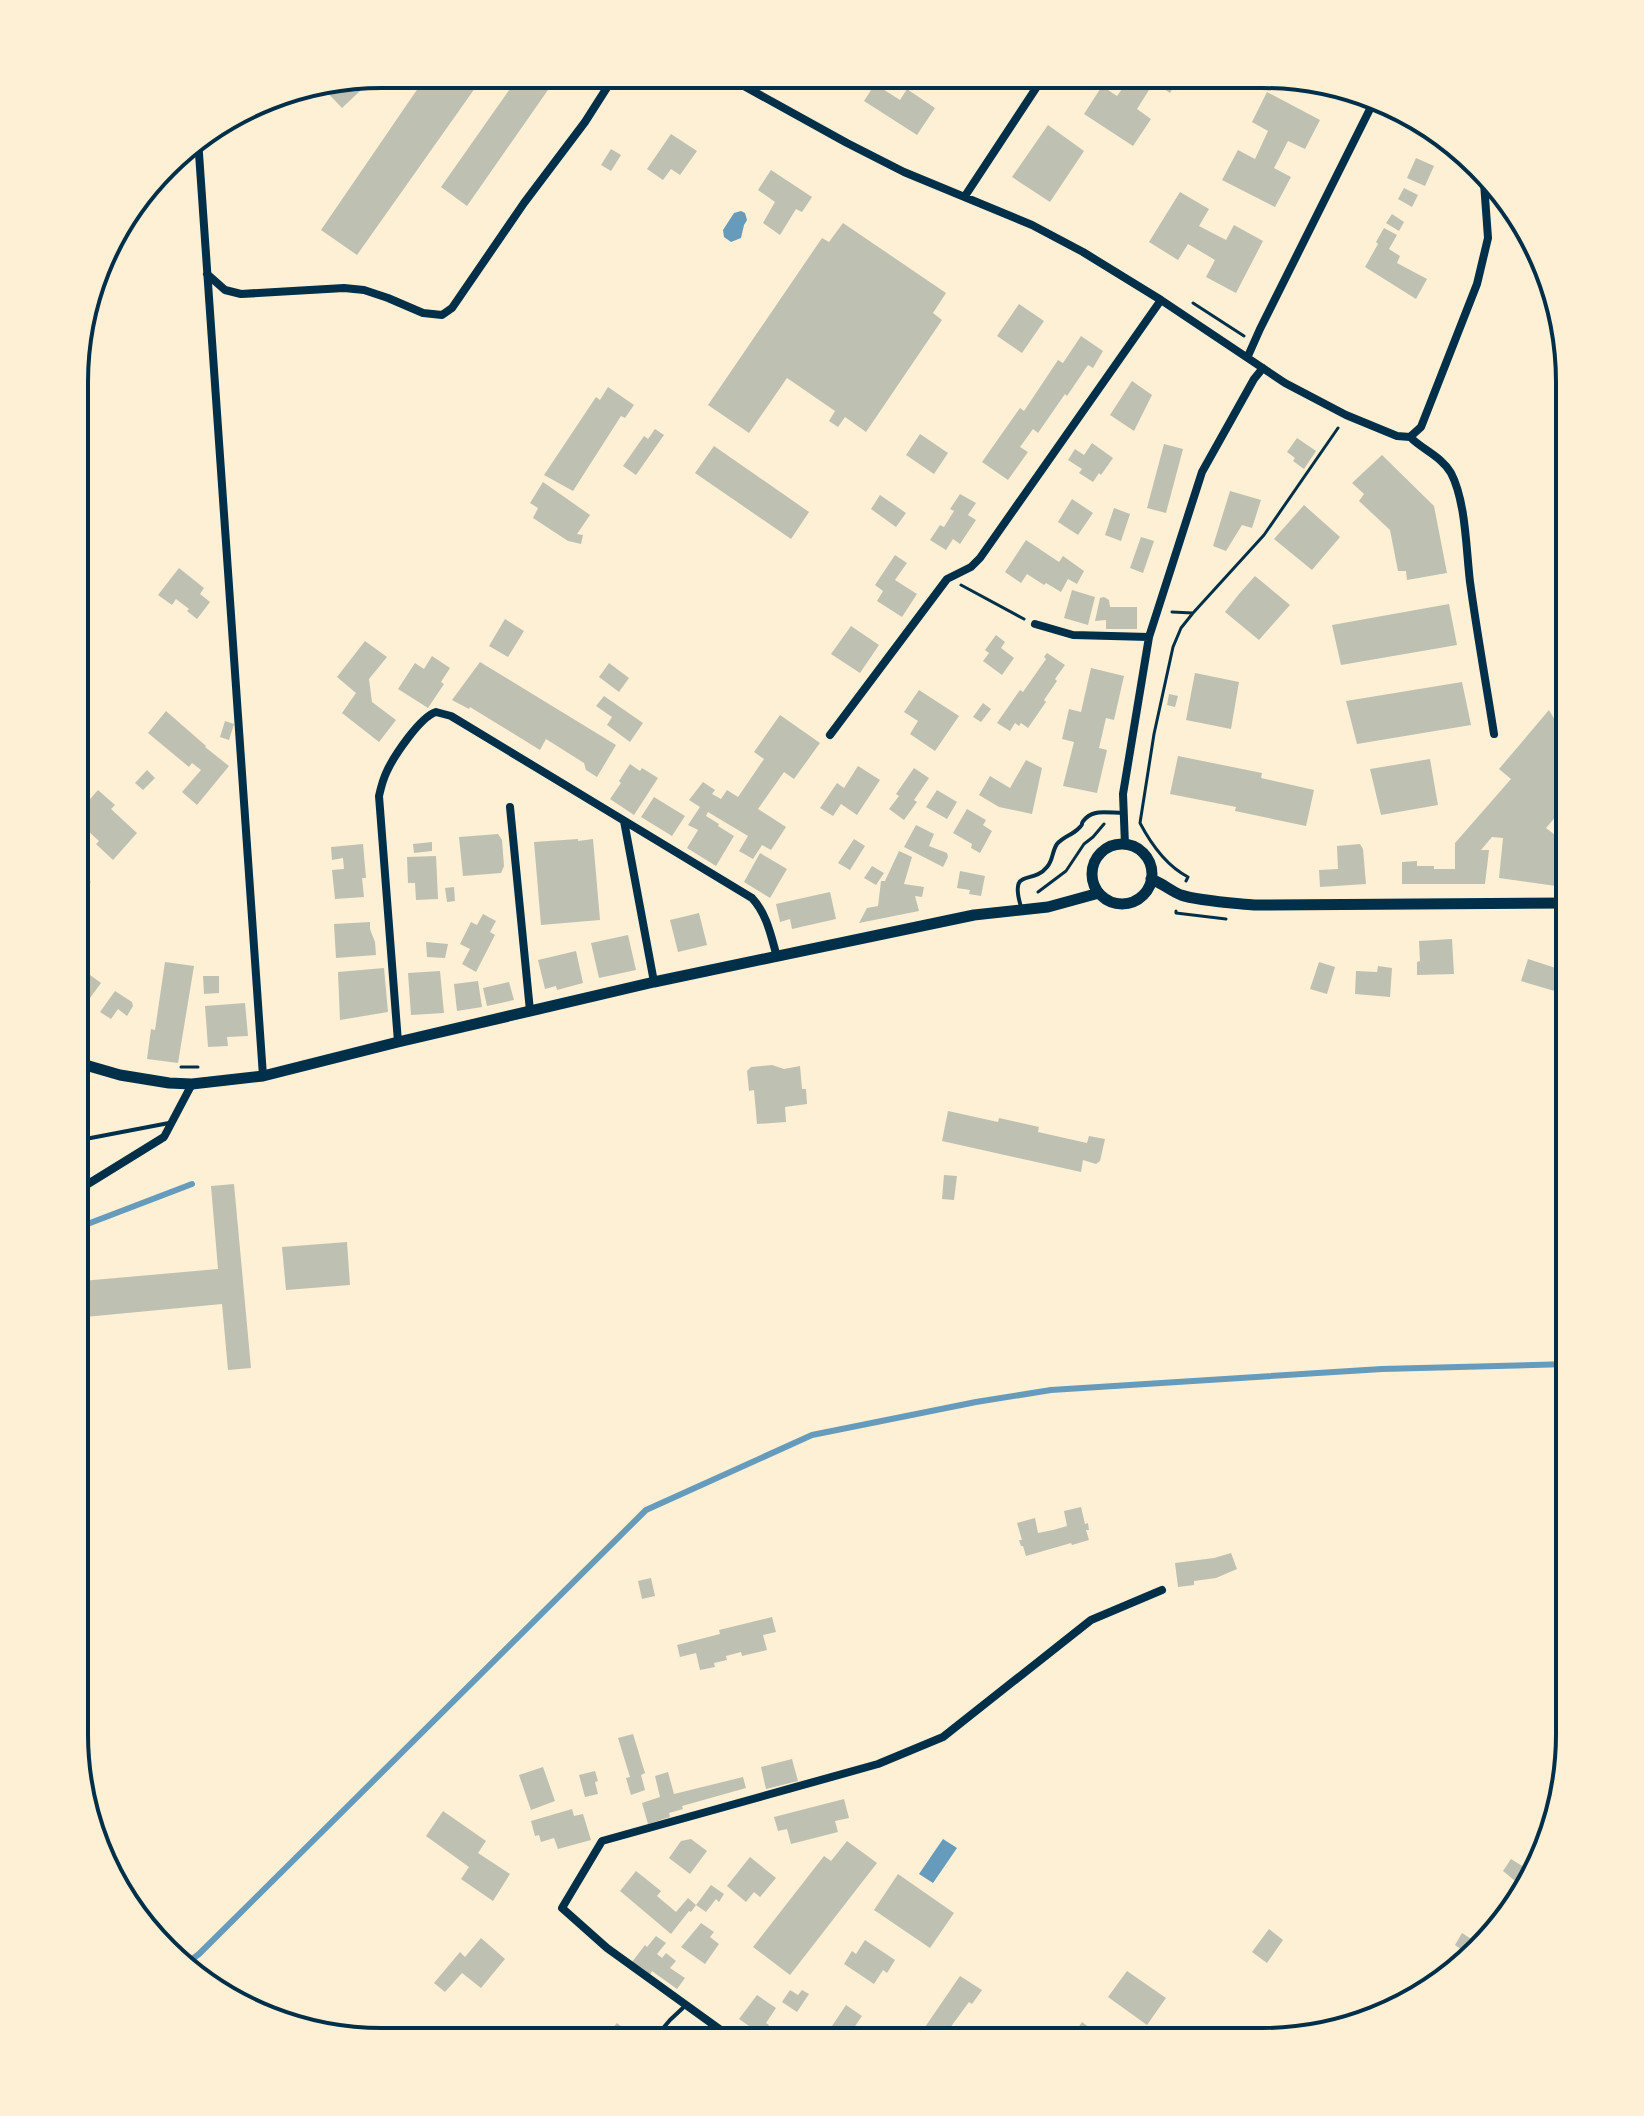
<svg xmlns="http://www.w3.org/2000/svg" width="1644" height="2116" font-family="Rubik,sans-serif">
	<rect width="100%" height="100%" fill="#fdf0d5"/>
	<path fill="#669bbc" d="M741 211 745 213 747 220 744 225 741 238 731 242 724 237 723 230 734 213Z
		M943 1839 957 1848 933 1883 919 1874Z"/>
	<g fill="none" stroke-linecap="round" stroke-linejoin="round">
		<path stroke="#669bbc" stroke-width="6" d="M75 1231 77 1228 192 1184
			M183 1966 199 1954 646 1510 812 1435 976 1402 1051 1390 1382 1369 1570 1364"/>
	</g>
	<path fill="#bec0b2" d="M421 74H485L357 255 321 230 425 78Z
		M499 74 553 75 557 77 467 206 441 187 514 83Z
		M377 75 342 108 322 87 326 83Z
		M1131 76H1180L1170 93 1154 82 1137 109 1151 119 1133 146 1084 114 1102 86 1117 96Z
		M875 84 900 100 907 89 935 108 917 135 864 101Z
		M1267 92 1320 120 1305 149 1288 141 1274 168 1291 177 1275 207 1222 180 1238 150 1255 159 1268 131 1252 122Z
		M1048 125 1084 151 1050 202 1012 177Z
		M671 134 697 151 680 175 671 169 663 180 647 169Z
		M611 149 621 155 611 171 601 165Z
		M1416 158 1434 166 1425 186 1407 178Z
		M771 170 812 197 802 212 796 209 780 235 763 223 775 202 758 190Z
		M1404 188 1418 195 1412 207 1398 199Z
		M1180 192 1209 209 1199 226 1226 240 1234 225 1263 241 1236 293 1206 277 1215 260 1188 244 1178 260 1149 242Z
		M1392 214 1404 222 1399 231 1386 223Z
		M843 223 946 293 933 313 942 320 866 432 845 417 838 427 829 421 835 411 787 378 749 433 708 405 822 238 829 242Z
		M1384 228 1397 235 1389 249 1400 256 1397 263 1427 279 1416 299 1365 267 1378 244 1376 242Z
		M1019 304 1044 321 1022 353 997 336Z
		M1081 336 1103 351 1093 368 1088 365 1067 396 1065 394 1038 433 1033 429 1020 447 1028 452 1008 480 982 462 1020 408 1024 411 1058 360 1063 363Z
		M1132 381 1152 395 1134 431 1110 415Z
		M608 387 634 405 625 418 621 416 573 491 544 475 596 397 600 400Z
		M655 429 664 435 636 475 623 466 644 436 648 439Z
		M920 434 948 453 934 474 906 455Z
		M1297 438 1316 451 1304 469 1293 461 1295 458 1287 452Z
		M1092 443 1113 458 1101 475 1099 473 1093 482 1079 473 1082 469 1068 460 1075 449 1084 455Z
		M1164 444 1183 449 1166 513 1147 508Z
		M714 446 809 512 791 539 695 473Z
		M1382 455 1434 506 1447 573 1407 580 1406 571H1398L1390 530 1359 501 1364 494 1352 483Z
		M543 482 590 515 577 534 583 535 581 544 568 541 533 518 538 508 530 503Z
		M1230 491 1261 500 1252 528 1242 525 1226 551 1213 546Z
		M960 494 976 503 968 515 976 520 960 544 953 539 946 550 930 540 940 525 944 527 954 511 950 509Z
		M880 495 906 513 896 527 871 509Z
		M1072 499 1093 513 1078 535 1058 522Z
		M1304 505 1340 537 1312 570 1274 539Z
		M1114 508 1130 514 1121 541 1105 535Z
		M1141 537 1154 541 1143 573 1130 568Z
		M1026 540 1059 562 1063 556 1084 571 1077 584 1068 579 1061 592 1046 583 1044 585 1027 574 1021 583 1005 572Z
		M895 555 907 563 895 580 917 594 902 617 877 601 883 591 875 585Z
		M179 568 204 588 200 594 210 602 197 619 187 611 189 609 176 599 172 605 158 595Z
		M1255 576 1290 605 1259 640 1225 612 1239 594Z
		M1072 590 1095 597 1088 625 1064 618Z
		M1104 597 1109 600 1110 607H1137V629H1106V620L1095 621 1100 598Z
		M1449 604 1457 645 1341 665 1332 625Z
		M505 619 524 631 508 657 489 646Z
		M851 626 879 645 860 673 831 654Z
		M996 635 1005 642 1001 648 1014 658 1002 675 983 661 989 653 985 650Z
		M365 641 387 657 369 679 372 702 396 720 379 742 342 713 356 693 337 677Z
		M1047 653 1065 665 1055 679 1057 681 1044 700 1046 702 1028 728 1021 723 1019 726 1015 723 1010 731 997 723 1020 690 1023 692 1046 659 1044 657Z
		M432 656 450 668 441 682 444 684 428 708 398 689 415 663 424 669Z
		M480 662 616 745 597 777 586 770 584 763 546 739 540 750 470 707 469 709 452 700Z
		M609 663 629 678 619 692 599 677Z
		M1091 668 1124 676 1114 720 1106 718 1099 748 1107 750 1097 793 1063 786 1074 742 1062 739 1069 709 1081 712Z
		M1195 673 1239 682 1231 729 1186 720Z
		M1462 682 1471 725 1357 744 1346 701Z
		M919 690 959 716 935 751 910 734 918 721 904 712Z
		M1169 694 1178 696 1175 707 1167 705Z
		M604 696 643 723 630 742 607 725 612 717 596 706Z
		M983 703 991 709 981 722 973 717Z
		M1549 710 1570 746V800L1546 828 1559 838 1556 857 1570 859V888L1499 878 1503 838 1492 837 1481 850H1489L1485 884H1402V862L1417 861V866H1434V869H1455V843L1511 779 1499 769Z
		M166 711 206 746 205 747 229 766 197 805 182 792 201 770 192 763 189 767 148 733Z
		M780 715 820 743 794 779 784 772 758 809 786 827 771 850 762 845 753 859 739 851 748 836 708 812 706 816 719 824 718 826 734 836 716 866 687 848 698 830 688 825 700 807 689 800 703 782 715 790 712 794 721 799 727 790 738 797 764 759 754 752Z
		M225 721 234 724 229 740 220 737Z
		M1178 756 1262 773 1261 778 1314 790 1306 826 1235 811 1236 807 1170 794Z
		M1430 759 1438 805 1381 815 1370 769Z
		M1026 760 1042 768 1032 814 999 807 979 795 990 776 1010 788Z
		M630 764 640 771 642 768 658 778 634 815 610 799 621 783 619 781Z
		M858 766 880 780 857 815 841 804 833 816 820 808 837 783 844 788Z
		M914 768 929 778 914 800 917 802 904 820 889 809 899 796 896 794Z
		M147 770 155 778 143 790 135 783Z
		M98 790 115 805 111 809 137 833 113 860 96 844 99 841 76 820V815Z
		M937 790 957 802 947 819 926 807Z
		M654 797 685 816 672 836 641 817Z
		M967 809 986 820 983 825 992 831 980 853 971 848 972 844 953 833Z
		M916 825 934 834 929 846 947 853 948 857 943 867 904 847Z
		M498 834 502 840 504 866 501 873 463 876 459 837Z
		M578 839V841L593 839 600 920 541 925 534 842Z
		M854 839 865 846 850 870 838 863Z
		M432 842V851L414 853 413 844Z
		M363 844 366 878H362L364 897 335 899 332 870 344 869 343 858 332 860 331 847Z
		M1360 844 1363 849 1366 884 1320 887 1319 870 1338 869 1337 846Z
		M899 851 912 857 904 884 924 887 922 897 915 896 919 911 859 923 867 908 878 906 881 881H885Z
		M760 853 787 869 770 898 744 882Z
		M436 856 438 899 416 900 415 883H408L407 857Z
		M76 864 82 870 80 872 91 882 76 898Z
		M872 866 884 873 876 885 864 878Z
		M960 871 985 876 981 896 969 894 970 890 957 888Z
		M454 887 455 901 447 902 445 888Z
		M830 892 836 919 792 929 790 919 780 922 776 904Z
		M699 913 707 945 678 952 670 920Z
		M483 914 496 921 490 932 495 935 476 972 462 964 470 949 460 944 471 922 477 925Z
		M370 922V929L375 942 376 955 336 958 334 924Z
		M628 935 636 970 599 978 591 943Z
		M1452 939 1454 974 1417 975V962L1420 961 1419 941Z
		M426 942 448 944 445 958 427 957Z
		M576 951 583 983 557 990 556 986 545 989 538 960Z
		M1528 959 1565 971 1558 992 1521 981Z
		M165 962 194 966 178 1063 147 1059 151 1029 155 1030Z
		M1319 962 1335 967 1327 994 1310 989Z
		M75 964 101 983 90 998 75 987Z
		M1378 966 1392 968 1390 997 1355 994 1356 971 1377 972Z
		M384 968 388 1012 340 1020 338 972Z
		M440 971 444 1013 411 1015 408 973Z
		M203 976H219V993L204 994Z
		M478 981 482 1007 457 1011 454 984Z
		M509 982 514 1000 487 1006 483 988Z
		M115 991 132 1002 133 1006 127 1016 118 1009 111 1019 100 1012Z
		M245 1003 248 1036 227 1037 228 1046 208 1047 205 1006Z
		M772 1065 784 1069 800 1066 802 1089H806L807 1104 785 1107 786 1122 757 1124 754 1090 749 1091 747 1071 751 1067Z
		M948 1111 998 1122 999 1118 1039 1127 1038 1132 1087 1143 1089 1136 1105 1139 1100 1161 1096 1164 1083 1160 1081 1172 942 1141Z
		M944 1175 957 1176 954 1200 942 1199Z
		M234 1184 251 1368 228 1370 222 1304 85 1317 82 1281 218 1269 211 1186Z
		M347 1242 350 1285 286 1290 282 1247Z
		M1081 1507 1085 1524 1088 1523 1089 1530H1086L1089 1540 1072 1545 1071 1543 1026 1556 1023 1546H1021L1019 1540H1022L1017 1523 1035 1518 1038 1533 1053 1530 1067 1526 1064 1511Z
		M1231 1553 1237 1569 1216 1578 1194 1581V1585L1178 1587 1175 1563 1214 1558Z
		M651 1578 655 1596 642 1599 638 1581Z
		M772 1617 776 1632 763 1635 767 1650 742 1656 741 1652 726 1656 727 1660 714 1663 715 1667 700 1670 696 1653 680 1657 677 1645 720 1634 719 1630Z
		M633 1734 645 1773 641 1775 645 1790 631 1795 626 1778 630 1777 618 1738Z
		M792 1759 798 1781 766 1789 761 1767Z
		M543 1767 555 1801 531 1810 519 1775Z
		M595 1771 598 1781 595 1782 598 1794 585 1797 579 1775Z
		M668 1772 674 1794 743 1777 746 1788 682 1806 683 1809 669 1813 670 1817 648 1824 642 1803 660 1797 655 1776Z
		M844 1799 849 1818 835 1821 838 1832 791 1844 787 1829 778 1831 774 1817Z
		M572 1809 574 1816 583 1814 591 1840 558 1849 554 1838 541 1842 539 1835 535 1836 531 1821Z
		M443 1811 486 1841 478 1853 510 1874 493 1901 461 1879 469 1867 426 1836Z
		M691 1839 707 1851 690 1874 669 1858 681 1841Z
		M847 1841 877 1863 790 1975 753 1947 824 1856 831 1861Z
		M750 1857 776 1878 760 1897 754 1892 746 1902 727 1886Z
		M1511 1859 1534 1873 1526 1890 1503 1871Z
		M636 1871 661 1891 657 1896 676 1912 688 1898 696 1905 691 1912 689 1911 671 1934 620 1891Z
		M898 1874 954 1913 930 1948 874 1910Z
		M711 1885 724 1894 719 1902 716 1899 706 1912 696 1905Z
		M701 1923 714 1932 710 1937 719 1944 705 1964 681 1947Z
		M1269 1929 1283 1940 1267 1963 1252 1952Z
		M1462 1933 1482 1946 1472 1957 1455 1945Z
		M656 1936 666 1943 657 1954 662 1958 666 1953 676 1961 670 1968 685 1978 677 1989 652 1971 650 1975 632 1962 645 1945 647 1947Z
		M481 1938 505 1959 481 1988 462 1973 445 1992 434 1983 460 1952 465 1957Z
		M865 1940 895 1960 887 1973 883 1970 874 1984 844 1964 852 1951 856 1954Z
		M1127 1971 1166 1998 1147 2025 1108 1997Z
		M960 1976 982 1990 972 2004 969 2002 950 2028 954 2030 946 2041H939L923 2030Z
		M790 1990 798 1995 802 1990 809 1994 797 2012 782 2002Z
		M757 1995 776 2008 766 2023 769 2025 762 2035 739 2019Z
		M846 2005 862 2016 845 2041H822Z
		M1082 2022 1101 2036 1099 2038 1105 2042 1069 2041Z
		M617 2023 638 2040H602Z"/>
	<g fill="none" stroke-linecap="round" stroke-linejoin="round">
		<path stroke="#003049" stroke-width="3" d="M1193 303 1244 336
			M961 585 1024 619
			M1172 612 1193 613 1264 535 1338 428
			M1186 881 1188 877C1167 866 1151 844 1140 823L1154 734 1173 647 1181 628 1193 613
			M1038 892 1066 871 1084 844 1093 837 1104 824
			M1176 911V913L1226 919
			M181 1067H198"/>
		<path stroke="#003049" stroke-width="4" d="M1021 907C1009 866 1032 886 1047 867 1053 861 1052 851 1057 844 1063 837 1072 835 1078 829 1087 821 1077 827 1086 818 1095 809 1110 813 1123 813
			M75 1141 169 1123
			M653 2040 670 2020 686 2005"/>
		<path stroke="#003049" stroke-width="8" d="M724 75 847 143 904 172 1032 225 1083 252 1161 300 1285 383 1346 415 1397 436 1410 437C1423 450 1441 456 1451 473 1466 502 1466 549 1470 582 1477 633 1486 683 1494 734
			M198 139 263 1076
			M965 196 1044 76
			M207 274 225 290 241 294 344 288 364 290 388 298 423 313 442 315 452 308 524 203 585 122 615 75
			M1248 356 1260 329 1373 103
			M1410 437 1421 427 1477 284 1488 238 1483 169
			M1035 624 1073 635 1149 637
			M830 735 947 579 971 567 980 558 1161 300
			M510 807 530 1011
			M624 821 654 982
			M1125 845 1123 794 1149 637 1202 472 1254 379 1263 368
			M398 1042 379 796C381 787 383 779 387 771 394 756 420 717 436 712L451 716 752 898C767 914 771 936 777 957
			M75 1192 164 1137 192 1084
			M736 2041 607 1948 562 1908 602 1841 878 1764 943 1737 1091 1620 1162 1590"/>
		<path stroke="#003049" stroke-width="11" d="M1092 874a30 30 0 1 1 60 0a30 30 0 1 1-60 0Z
			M1151 879C1162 883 1171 891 1181 895 1198 901 1235 903 1254 905L1570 903
			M75 1062 120 1075 169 1083 192 1084 263 1076 398 1042 654 982 974 915 1048 907 1099 893"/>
	</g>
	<path d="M0 0H1644V2116H0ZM382 88H1262A294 294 0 0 1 1556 382V1734A294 294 0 0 1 1262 2028H382A294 294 0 0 1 88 1734V382A294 294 0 0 1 382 88Z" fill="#fdf0d5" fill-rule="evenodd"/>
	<path fill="none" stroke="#003049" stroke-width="4" d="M382 88H1262A294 294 0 0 1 1556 382V1734A294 294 0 0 1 1262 2028H382A294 294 0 0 1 88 1734V382A294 294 0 0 1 382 88Z"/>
</svg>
